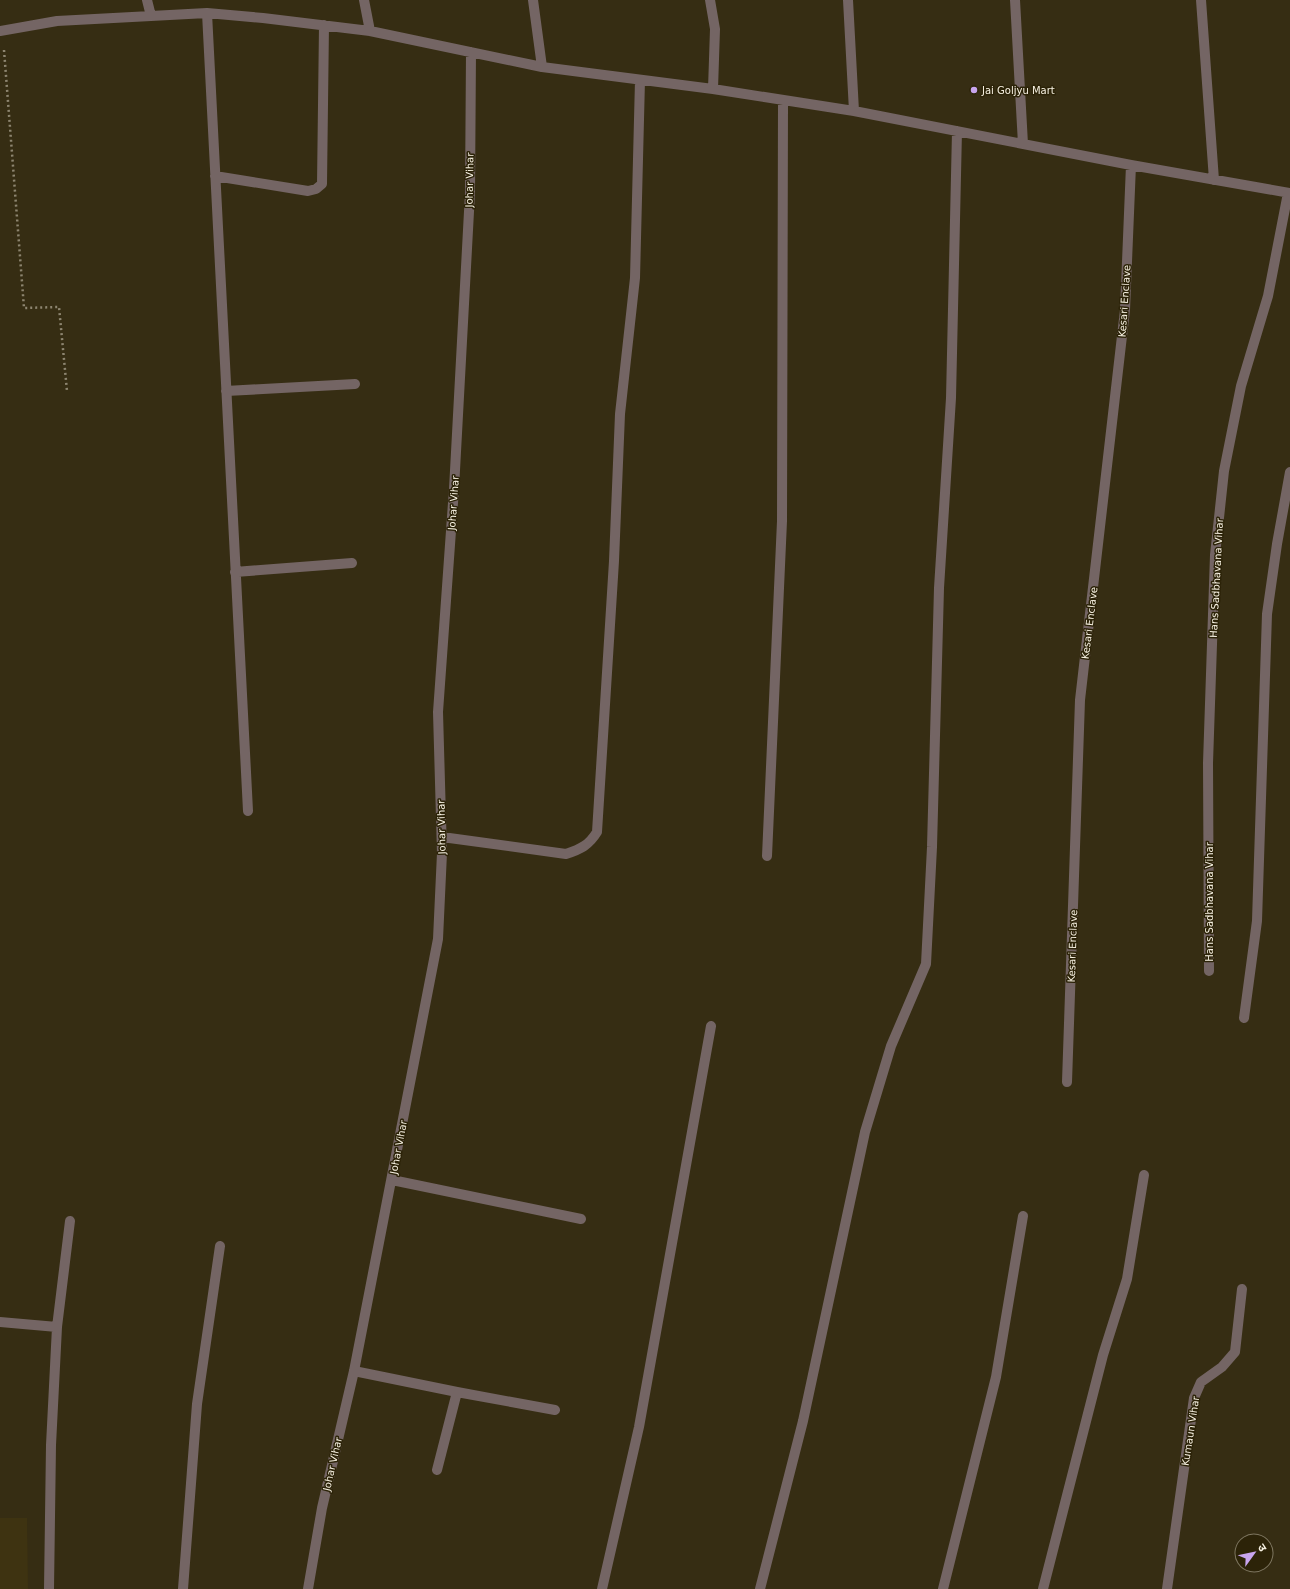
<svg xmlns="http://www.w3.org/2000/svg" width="1290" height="1589" font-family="'DejaVu Sans','Noto Sans Devanagari',sans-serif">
	<rect width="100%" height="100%" fill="#362d13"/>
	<path fill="#3e3311" d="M0 1518H27L28 1589H0Z"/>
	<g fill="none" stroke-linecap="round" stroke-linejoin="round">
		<path stroke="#8d8570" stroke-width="2.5" stroke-dasharray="2 3" stroke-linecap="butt" d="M4 50 24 308 59 307 67 391"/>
		<path stroke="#746564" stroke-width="10" d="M147 0 151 16
			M364 0 370 31
			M533 0 542 67
			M710 0 715 29 713 89
			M848 0 854 111
			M1015 0 1023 144
			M1201 0 1214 180
			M207 13 248 811
			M0 31 57 21 151 16 207 13 263 18 370 31 542 67 713 89 854 111 1131 165 1290 193
			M215 176 308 191 316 189 322 184 324 25
			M226 391 355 384
			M235 572 352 563
			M442 837 566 854C581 849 589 845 597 832L614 561 620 414 635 278 640 80
			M767 856 782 521 783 101
			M1209 971 1208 763 1215 555 1224 471 1241 386 1268 296 1288 193
			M1244 1018 1257 921 1267 614 1277 544 1290 472
			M1067 1082 1080 700 1125 310 1131 165
			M392 1180 581 1219
			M0 1322 57 1327
			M354 1371 457 1392 555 1410
			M437 1470 457 1392
			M49 1589 51 1445 57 1327 70 1221
			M183 1589 197 1404 220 1246
			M308 1589 322 1508 354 1371 438 939 442 853 438 712 454 489 470 193 471 52
			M602 1589 639 1427 711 1026
			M760 1589 803 1421 865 1132 891 1046 926 964 932 847 939 588 951 398 957 131
			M943 1589 996 1377 1023 1216
			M1043 1589 1103 1355 1127 1279 1144 1175
			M1167 1589 1194 1398 1201 1382 1222 1367 1235 1352 1242 1289"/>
	</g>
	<circle fill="#c8a5ee" stroke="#2c2308" stroke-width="1.5" cx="974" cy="90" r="4"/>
	<g text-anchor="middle" stroke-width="3" stroke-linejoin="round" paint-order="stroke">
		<g font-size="10" fill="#f8f2e3" stroke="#2c2308" text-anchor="start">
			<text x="982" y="94">Jai Goljyu Mart</text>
		</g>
		<g font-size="10" fill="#f8f2e3" stroke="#2c2308">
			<text transform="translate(469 180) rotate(-89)" y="4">Johar Vihar</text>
			<text transform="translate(1124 301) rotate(-86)" y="4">Kesari Enclave</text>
			<text transform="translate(453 503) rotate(-86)" y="4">Johar Vihar</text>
			<text transform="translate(1216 578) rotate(-87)" y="4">Hans Sadbhavana Vihar</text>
			<text transform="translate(1089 623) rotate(-83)" y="4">Kesari Enclave</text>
			<text transform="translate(441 827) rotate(-91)" y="4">Johar Vihar</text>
			<text transform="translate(1209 902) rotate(-90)" y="4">Hans Sadbhavana Vihar</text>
			<text transform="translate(1072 946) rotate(-88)" y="4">Kesari Enclave</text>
			<text transform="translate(398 1147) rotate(-79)" y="4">Johar Vihar</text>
			<text transform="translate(1190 1431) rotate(-81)" y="4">Kumaun Vihar</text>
			<text transform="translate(332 1464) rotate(-77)" y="4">Johar Vihar</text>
		</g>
	</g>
	<g transform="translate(1254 1553) rotate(57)"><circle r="19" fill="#2c2308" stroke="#7e7660"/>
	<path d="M0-3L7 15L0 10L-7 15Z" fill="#c8a5ee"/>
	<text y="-6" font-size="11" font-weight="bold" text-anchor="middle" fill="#f8f2e3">उ</text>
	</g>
</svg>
